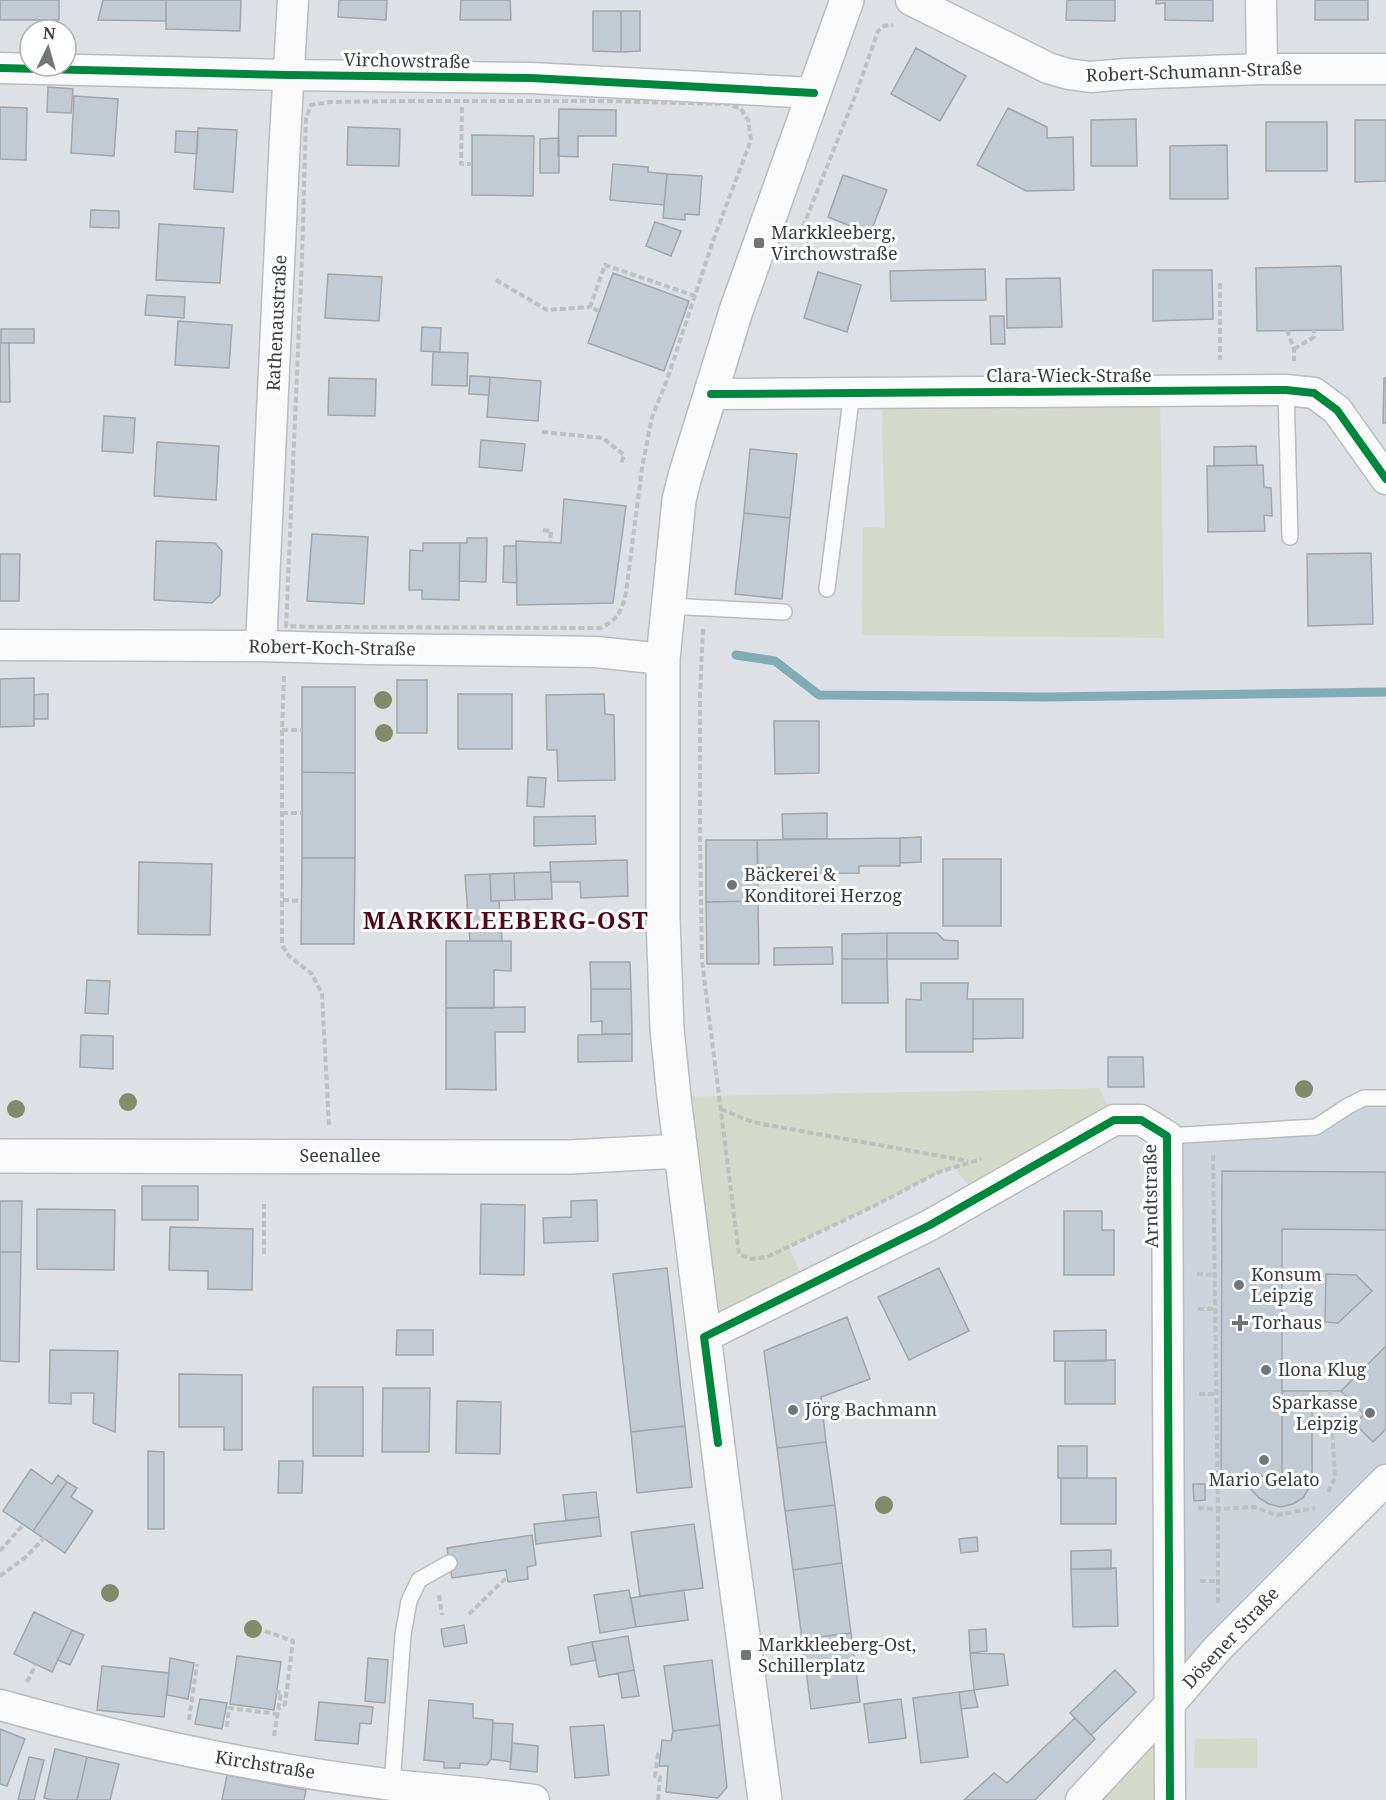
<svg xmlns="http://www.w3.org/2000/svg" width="1386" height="1800" font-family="'Noto Serif',serif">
	<rect width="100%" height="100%" fill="#dde0e4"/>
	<path fill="#cdd4dc" d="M1386 1098V1480L1170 1704 1167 1136 1316 1127 1348 1106Z"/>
	<path fill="#d4d9ca" d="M1160 391 1164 638 862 635 863 527 885 528 881 392Z
		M1099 1088 1114 1120 977 1199 955 1167 939 1173 872 1207 789 1247 806 1286 704 1337 674 1097Z
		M1170 1704V1800H1081Z
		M1257 1738V1768H1194L1195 1739Z"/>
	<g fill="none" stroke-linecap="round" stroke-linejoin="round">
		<path stroke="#80acb7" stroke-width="9" d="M736 655 775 661 819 695 1047 697 1386 692"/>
	</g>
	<path fill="#c2cad4" stroke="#a3a5a8" stroke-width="1.5" fill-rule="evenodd" d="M0 0H59V20H0Z
		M103 0H166V21L98 20Z
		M166 0H241L240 31 166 29Z
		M339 0H387L386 20 338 17Z
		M461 0H510L511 20H460Z
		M1067 0H1115V21L1066 20Z
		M1156 0H1213V21L1165 20V3L1156 4Z
		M1315 0H1368V20H1315Z
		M593 11H621V52L593 51Z
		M621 11H640V51L621 52Z
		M916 48 966 76 940 121 891 94Z
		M48 87 73 89 71 113 47 112Z
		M74 96 118 99 114 156 71 153Z
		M0 107 27 108 26 160 0 159Z
		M1008 108 1047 127V138L1073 137 1074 190 1026 191 977 165Z
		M559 109 616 110V136H578V157L558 156Z
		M1136 119 1137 166H1091V120Z
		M1355 120H1386V181L1355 182Z
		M1266 122H1327V171H1266Z
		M348 127 400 129 399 166 347 165Z
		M198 128 237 130 233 192 194 189Z
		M176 131 198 132 197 154 175 152Z
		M472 135 534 136 533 196 472 195Z
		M559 138V173H540V139Z
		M1227 145 1228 199H1170V146Z
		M613 164 648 167V172L667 174 664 205 610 200Z
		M667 174 702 176 699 215 685 214V220L663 218Z
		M843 175 887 190 870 234 828 217Z
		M91 210 119 211V228L90 227Z
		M655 222 681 231 671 256 646 246Z
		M159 224 224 228 220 283 156 280Z
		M1341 266 1343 330 1257 331 1256 268Z
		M985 269 986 300 891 301 890 271Z
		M1153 270H1212L1213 319 1153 321Z
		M818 272 861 285 847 332 804 318Z
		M613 273 689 301 664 371 588 343Z
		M328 274 382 277 379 321 325 318Z
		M1060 278 1062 327 1007 328 1006 279Z
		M147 295 185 297 184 318 145 315Z
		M990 316H1004L1005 344H991Z
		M178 321 232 325 229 368 175 365Z
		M422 327 441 328 440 352 421 351Z
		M1 329H34V343H1Z
		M0 343H9L10 402H0Z
		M433 352 468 353 467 386 432 385Z
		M470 376 490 377 489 395 469 394Z
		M490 377 541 381 538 421 487 417Z
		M329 378 376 379 375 416 328 415Z
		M1384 378H1386V423H1383Z
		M104 416 135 418 133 453 102 451Z
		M481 440 525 444 522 471 479 467Z
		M157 442 219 446 216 500 154 496Z
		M1256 446 1257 465 1214 466V447Z
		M750 449 797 454 790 518 744 513Z
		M1263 465 1264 487 1271 488 1272 516 1264 515 1265 531 1208 532 1207 466Z
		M564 499 626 506 613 603 517 605 516 541 561 543Z
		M744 513 790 518 782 599 735 594Z
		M312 534 368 537 364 604 307 601Z
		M467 538H487L486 582 459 581 460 543H467Z
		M156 541 215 543 222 551 220 595 212 603 154 600Z
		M423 543H460L459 600 422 599V590H409L410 550 423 551Z
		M504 546H516L517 583 503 582Z
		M1371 553 1373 624 1308 626 1307 554Z
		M0 554H20L19 601H0Z
		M34 678V726L0 727V679Z
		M397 680H427V733H397Z
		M302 687H355V773L302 772Z
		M42 694H48V719H34V695Z
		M458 694H512V749H458Z
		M604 694 605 714 614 715 615 780 558 781 557 750H547L546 695Z
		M774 721H819V773L775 774Z
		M302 772 355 773V858H302Z
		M528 777 546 778 544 807 527 806Z
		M827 813V839H783L782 814Z
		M595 816 596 844 534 846V817Z
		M921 837V862L900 863V838Z
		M900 838V866H859V873L776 874V867L758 868 757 840Z
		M706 840H757L758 901 706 902Z
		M302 858H355L354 944H301Z
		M943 859H1001V926H943Z
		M627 860 628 896 581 898 580 882H551L550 862Z
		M139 862 212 864 210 935 138 934Z
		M551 872 552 899 515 900 514 873Z
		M514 873 515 900 491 901 490 874Z
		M490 874 491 901H499L502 941H470L465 875Z
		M758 901 759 964H707L706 902Z
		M887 933H937L944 940 958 941V959H887Z
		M887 933V959H842V934Z
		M446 941H511V971L494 970V1008H446Z
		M832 947 833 964 774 965V948Z
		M842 959H887L888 1003H842Z
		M590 962H630L631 989H591Z
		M87 980 110 981 108 1014 85 1013Z
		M921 983H968L967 999H973V1052H906V999L921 1000Z
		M591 989H631L632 1034H602V1021L591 1022Z
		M973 999H1023V1038L973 1039Z
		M525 1007V1032H495L496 1090 446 1089V1008Z
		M632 1034V1061L578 1062V1035Z
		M81 1035 113 1036V1069L80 1067Z
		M1108 1057H1143L1144 1087H1108Z
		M1222 1171 1386 1172V1230L1282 1229V1476H1251L1250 1488H1221Z
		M142 1186H198V1220H142Z
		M597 1200 598 1241 544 1243 543 1218 571 1217V1201Z
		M0 1201H22L21 1252H0Z
		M481 1204 525 1205 524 1275 480 1274Z
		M37 1209 115 1210 114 1270 37 1269Z
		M1064 1211H1102V1230H1114V1275H1064Z
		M170 1227 253 1229 252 1290 208 1289V1271L169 1270Z
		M1282 1229 1386 1230V1346L1341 1391H1282ZM1326 1274 1356 1275 1372 1291 1338 1323 1325 1322Z
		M1282 1229 1386 1230V1346L1341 1391H1312V1476L1309 1488 1303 1498 1293 1504 1281 1507 1269 1504 1259 1498 1250 1488 1251 1476H1282Z
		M0 1252H21L19 1362 0 1361Z
		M667 1268 685 1426 631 1432 613 1274Z
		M939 1268 969 1331 909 1360 878 1297Z
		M847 1317 870 1379 821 1397 826 1442 777 1448 764 1351Z
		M397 1330H433V1355H396Z
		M1106 1330V1361H1054V1331Z
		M1386 1346V1429L1373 1442 1355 1424 1364 1414 1341 1391Z
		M50 1350 118 1351 115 1432 93 1423 94 1393H71V1404L49 1403Z
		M1115 1360V1404H1065V1361Z
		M179 1374 242 1375V1450H224V1427H179Z
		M313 1387H363V1456H313Z
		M383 1388H430L429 1452H382Z
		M457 1401 501 1402 500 1454 456 1453Z
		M685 1426 692 1487 637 1493 631 1432Z
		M826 1442 835 1505 785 1511 777 1448Z
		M1058 1446H1087V1478H1058Z
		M148 1451 164 1452V1529H148Z
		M279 1461H303L302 1493H278Z
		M31 1469 52 1484 58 1475 67 1482 33 1531 3 1511Z
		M1061 1478H1116V1524H1061Z
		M67 1482 77 1488 71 1497 93 1511 65 1553 33 1531Z
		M1193 1484H1205V1500L1194 1501Z
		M596 1492 599 1517 566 1521 563 1495Z
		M835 1505 842 1563 793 1570 785 1511Z
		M599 1517 601 1536 536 1544 534 1524Z
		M694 1524 703 1588 640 1596 631 1532Z
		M532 1535 536 1565 527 1567 528 1579 508 1582 506 1570 452 1578 447 1548Z
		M977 1537 978 1551 961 1553 959 1539Z
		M1111 1550V1569H1071V1551Z
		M842 1563 851 1633 802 1639 793 1570Z
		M1116 1568 1118 1626 1073 1627 1071 1569Z
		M629 1590 636 1627 600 1633 594 1595Z
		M684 1590 688 1620 636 1627 631 1598Z
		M34 1612 72 1630 52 1672 14 1654Z
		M464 1625 467 1643 444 1647 441 1629Z
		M986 1629 987 1651 970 1653 969 1630Z
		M72 1630 84 1635 70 1665 58 1660Z
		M851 1633 860 1702 811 1709 802 1639Z
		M628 1636 634 1670 599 1677 592 1642Z
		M592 1642 596 1660 571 1665 568 1647Z
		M970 1653 1004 1654 1008 1685 974 1690Z
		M237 1656 281 1662 274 1710 230 1704Z
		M170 1658 194 1663 188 1699 167 1695Z
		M368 1658 388 1660 385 1703 365 1701Z
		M712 1660 720 1725 673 1731 664 1666Z
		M102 1666 169 1673 164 1717 97 1710Z
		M634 1670 639 1696 622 1698 618 1673Z
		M1115 1670 1136 1692 1091 1735 1070 1713Z
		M974 1690 978 1707 961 1709 959 1692Z
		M959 1692 968 1757 921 1763 913 1698Z
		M200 1699 227 1703 222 1729 195 1724Z
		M901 1699 906 1738 869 1743 864 1704Z
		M429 1700 473 1704V1718L493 1720 491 1759 487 1765 460 1763V1768H444V1762L424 1760Z
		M319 1702 373 1707 371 1724 360 1723 358 1744 315 1740Z
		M1075 1718 1095 1739 1035 1800H964L994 1773 1007 1783Z
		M493 1723 513 1724 511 1762 491 1759Z
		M604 1725 609 1775 575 1778 570 1727Z
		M720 1725 727 1787 718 1798 666 1792 668 1766H659L662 1740 671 1741 673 1731Z
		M0 1729 25 1739 7 1786 0 1784Z
		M512 1743 538 1746 537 1772 510 1769Z
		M55 1749 87 1757 77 1800H52L44 1798Z
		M29 1757 44 1760 34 1800H18Z
		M87 1757 119 1764 110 1800H77Z
		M227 1775 306 1790 304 1800H222Z"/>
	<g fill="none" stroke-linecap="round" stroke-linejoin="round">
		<g stroke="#babcbf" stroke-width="18">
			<path id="service" d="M1286 390 1290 537
				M827 589 852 392
				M668 606 784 612
				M1167 1136 1316 1127 1348 1106 1364 1098H1386
				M392 1785 403 1635 409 1601 419 1580 449 1563"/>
		</g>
		<g stroke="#babcbf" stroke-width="33">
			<path id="minor" d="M911 0 1048 68 1068 74 1091 77 1126 74 1262 69H1386
				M1261 0 1262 69
				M0 68 289 75 531 78 814 93
				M711 394 1286 390 1314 393 1337 410 1386 479
				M0 645 261 646 368 649 531 651 596 652 663 659
				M261 646 285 137 293 0
				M704 1337 930 1225 1114 1120H1141L1167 1136 1170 1800
				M0 1705C129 1741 261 1769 393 1785 440 1790 487 1793 534 1800
				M1081 1800 1170 1704 1218 1648 1386 1480"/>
		</g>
		<g stroke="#babcbf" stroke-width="36">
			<path id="secondary" d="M0 1156 570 1157 680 1151
				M765 1800 726 1510 674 1097 667 1029 663 918V659L679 500 685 476 736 311 847 0"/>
		</g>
		<path stroke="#bec0c2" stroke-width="4" stroke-dasharray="6 3" stroke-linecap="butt" d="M409 101H603L728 104 741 109 748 120 751 140 714 238 667 380 652 417 642 468 626 593C621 612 619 618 601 628L317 627 286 626 302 258 306 118 311 105 330 102Z
			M462 107 461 164H472
			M803 227 857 91 878 31 884 26 893 25
			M496 280 547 310 590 307
			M1220 283V360
			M599 311 590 307 605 265 695 296
			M1287 330 1294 349V361
			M1294 349 1314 337V330
			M542 432 603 438 624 455 621 464
			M543 530 551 531 550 542
			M703 629 700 694V838L702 961 739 1254 751 1259 767 1257 872 1207 939 1172 981 1159
			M284 676 282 730V945L289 956 312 974 322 994 329 1126
			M282 730H302
			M282 813H302
			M283 900 301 901
			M721 1109 747 1120 762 1124 968 1161
			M1213 1155 1218 1509 1254 1507 1277 1515 1315 1508
			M264 1254V1204
			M1197 1274 1215 1275
			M1198 1309H1215
			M1199 1394H1216
			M1328 1492 1335 1478 1330 1391
			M1198 1508 1218 1509V1603
			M0 1551 23 1525
			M0 1576 26 1557 44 1538
			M1200 1581H1218
			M439 1595 442 1615
			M469 1614 508 1576
			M265 1631 293 1641 285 1704 278 1709
			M27 1682 36 1664
			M189 1720 197 1664
			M227 1727 229 1708 277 1714
			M274 1736 281 1692H276
			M658 1800 660 1777 655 1776 658 1754H661"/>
		<use href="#service" stroke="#fafafb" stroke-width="15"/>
		<use href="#minor" stroke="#fafafb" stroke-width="30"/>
		<use href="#secondary" stroke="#fafafb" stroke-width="33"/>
		<g stroke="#fff" stroke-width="11">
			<path id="cycleway" d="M0 68 289 75 531 78 814 93
				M711 394 1286 390 1314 393 1337 410 1386 479
				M718 1443 704 1337 930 1225 1114 1120H1141L1167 1136 1170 1800"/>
		</g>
		<use href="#cycleway" stroke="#00873e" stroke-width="8"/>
	</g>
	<g fill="#84896a">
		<circle cx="383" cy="700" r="9"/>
		<circle cx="384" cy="733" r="9"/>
		<circle cx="1304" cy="1089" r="9"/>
		<circle cx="128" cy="1102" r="9"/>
		<circle cx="16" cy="1109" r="9"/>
		<circle cx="884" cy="1505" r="9"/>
		<circle cx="110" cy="1593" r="9"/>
		<circle cx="253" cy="1629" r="9"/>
	</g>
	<g fill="#727578" stroke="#fff" stroke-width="2">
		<rect x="753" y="237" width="12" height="12" rx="3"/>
		<circle cx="732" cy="885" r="6"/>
		<circle cx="1239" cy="1285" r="6"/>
		<path d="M1237 1314h6v6h6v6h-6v6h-6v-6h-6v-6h6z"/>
		<circle cx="1266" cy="1370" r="6"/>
		<circle cx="793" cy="1410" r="6"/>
		<circle cx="1370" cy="1413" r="6"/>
		<circle cx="1264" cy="1460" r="6"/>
		<rect x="740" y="1649" width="12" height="12" rx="3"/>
	</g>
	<g text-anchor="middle" stroke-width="6" stroke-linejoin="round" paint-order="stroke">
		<g font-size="18" fill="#393c3e" stroke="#fff">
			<text transform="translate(407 61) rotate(1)" y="6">Virchowstraße</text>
			<text transform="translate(1194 72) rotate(-2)" y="6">Robert-Schumann-Straße</text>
			<text transform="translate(277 323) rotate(-87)" y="6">Rathenaustraße</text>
			<text x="1069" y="382">Clara-Wieck-Straße</text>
			<text transform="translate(332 648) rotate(1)" y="6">Robert-Koch-Straße</text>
			<text x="340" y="1162">Seenallee</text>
			<text transform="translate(1151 1196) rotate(-91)" y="6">Arndtstraße</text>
			<text transform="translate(1231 1638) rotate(-47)" y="6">Dösener Straße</text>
			<text transform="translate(265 1765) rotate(9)" y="6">Kirchstraße</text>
		</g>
		<g font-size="18" fill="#393c3e" stroke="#fff" text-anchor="start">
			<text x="771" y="239">Markkleeberg,<tspan x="771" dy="21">Virchowstraße</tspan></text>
			<text x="744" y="881">Bäckerei &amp;<tspan x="744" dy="21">Konditorei Herzog</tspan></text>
			<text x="1251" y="1281">Konsum<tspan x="1251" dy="21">Leipzig</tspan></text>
			<text x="1252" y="1329">Torhaus</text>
			<text x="1278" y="1376">Ilona Klug</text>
			<text x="1358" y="1409" text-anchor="end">Sparkasse<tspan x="1358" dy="21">Leipzig</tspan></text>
			<text x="805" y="1416">Jörg Bachmann</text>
			<text x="1264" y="1486" text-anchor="middle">Mario Gelato</text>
			<text x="758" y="1651">Markkleeberg-Ost,<tspan x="758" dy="21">Schillerplatz</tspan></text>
		</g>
		<g font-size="24" font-weight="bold" letter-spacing="1.5" fill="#4f091a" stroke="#fff">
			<text x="506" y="929">MARKKLEEBERG-OST</text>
		</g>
	</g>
	<g transform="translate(48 48) rotate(5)"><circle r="28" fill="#ffffff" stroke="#b0b1b2" stroke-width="1.5"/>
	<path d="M0-4.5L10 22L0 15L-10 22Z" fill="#727578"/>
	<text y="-9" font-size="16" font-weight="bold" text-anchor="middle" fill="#393c3e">N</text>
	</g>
</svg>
